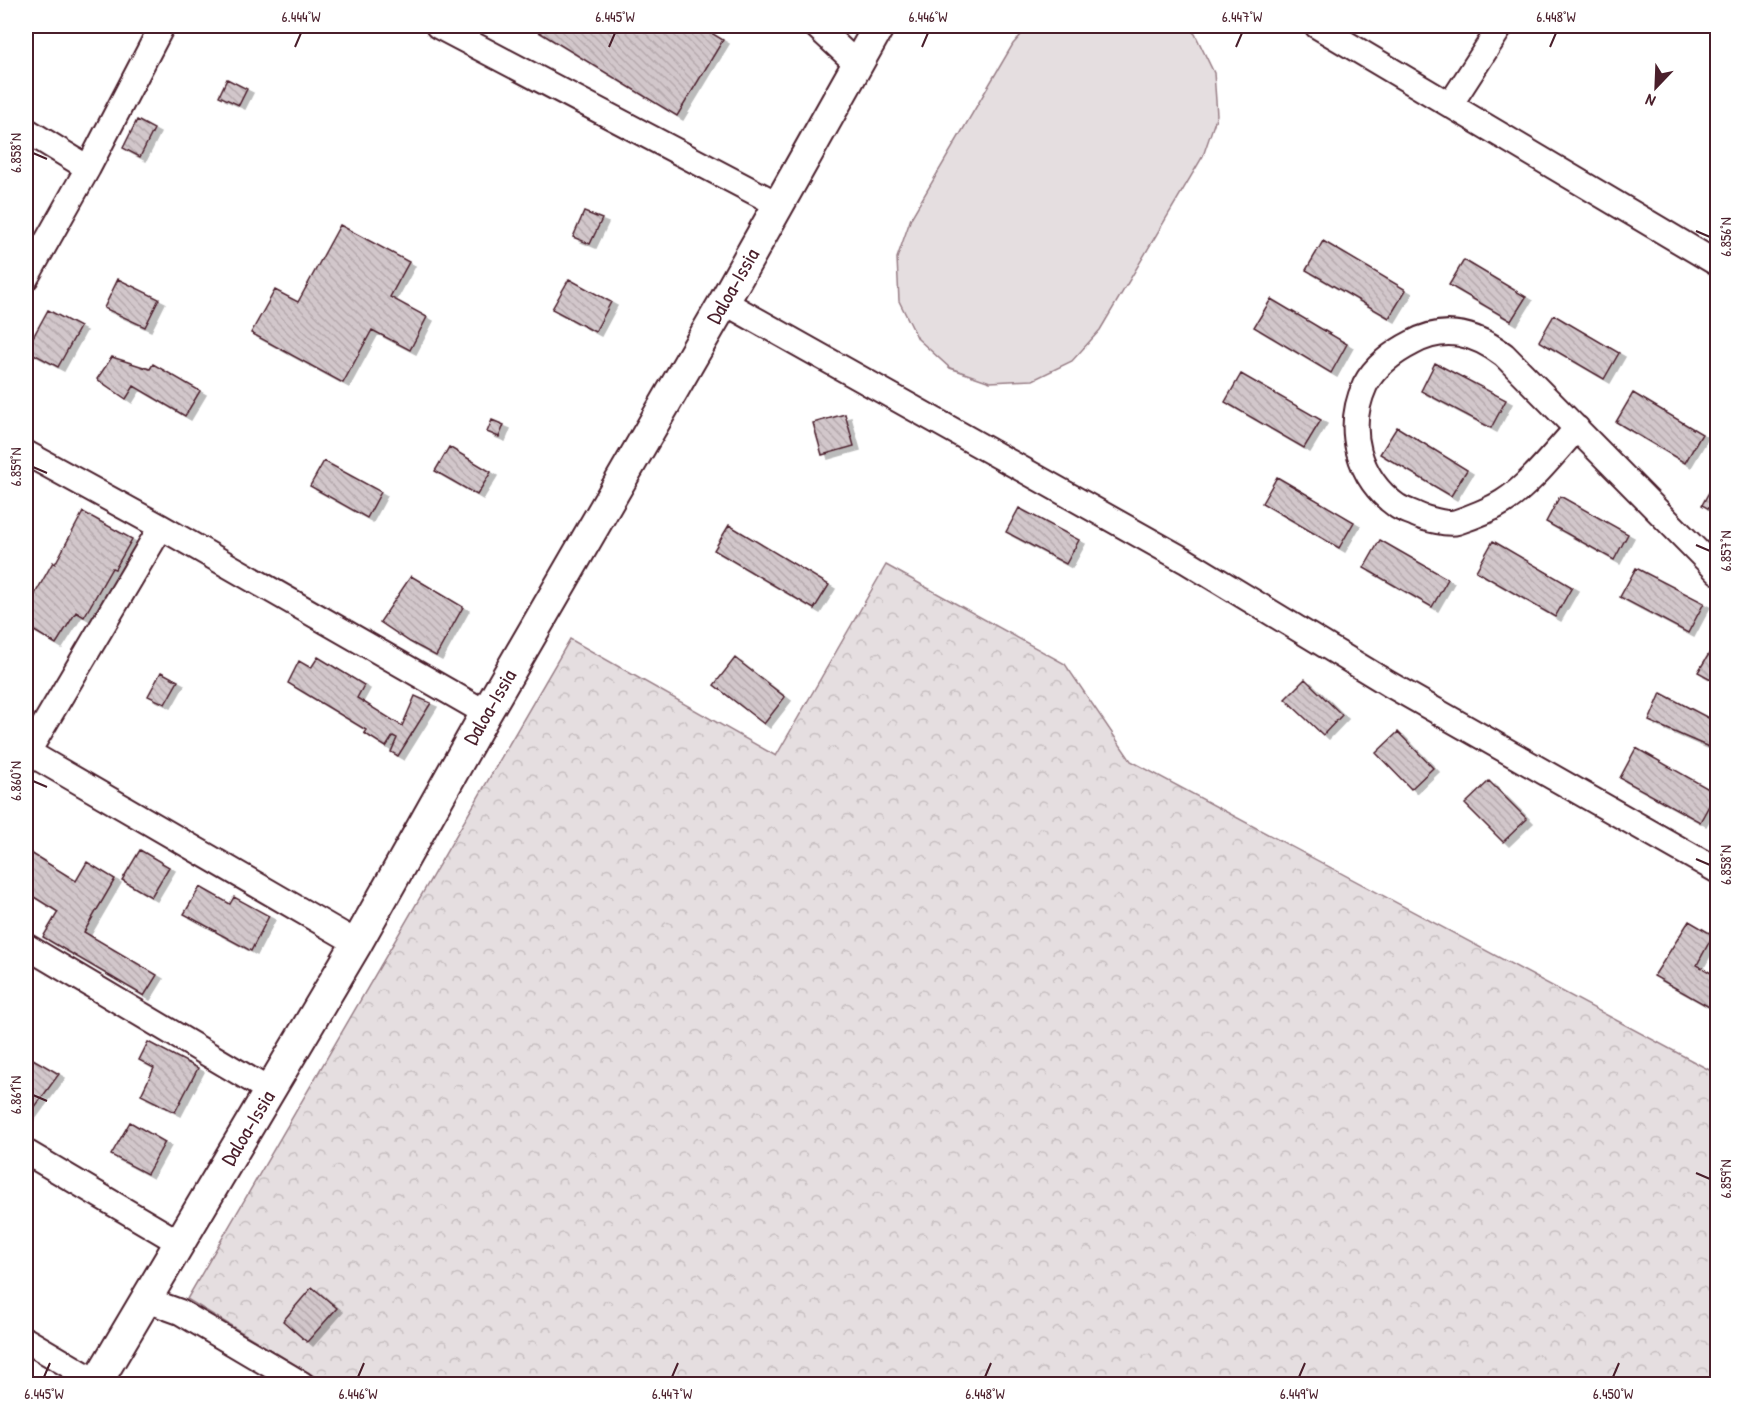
<svg xmlns="http://www.w3.org/2000/svg" width="1743" height="1410" font-family="'Patrick Hand',sans-serif">
	<defs>
		<pattern id="forest-crowns" width="20" height="18" patternUnits="userSpaceOnUse" patternTransform="scale(1.5)"><rect width="20" height="18" fill="#e5dee0"/><path d="M2 6a3 3 0 1 1 6 0M12 15a3 3 0 1 1 6 0" fill="none" stroke="#c6bec0"/></pattern>
		<pattern id="building-back-hatch" width="6" height="6" patternUnits="userSpaceOnUse" patternTransform="scale(1.5)"><rect width="6" height="6" fill="#d2c7cb"/><path d="M-1 5l2 2M0 0l6 6M5-1l2 2" fill="none" stroke="#b6aaae"/></pattern>
		<filter id="shadow"><feDropShadow dx="6" dy="4" stdDeviation="0" flood-color="#0004"/></filter>
	</defs>
	<rect width="100%" height="100%" fill="#fff"/>
	<filter id="ink" filterUnits="userSpaceOnUse"><feTurbulence type="fractalNoise" baseFrequency=".0167" numOctaves="2"/><feDisplacementMap in="SourceGraphic" scale="12" xChannelSelector="R" yChannelSelector="G"/><feConvolveMatrix kernelMatrix="1 2 1 2 8 2 1 2 1" color-interpolation-filters="sRGB"/></filter>
	<g filter="url(#ink)">
		<path fill="url(#forest-crowns)" stroke="#987e86" stroke-width="1.5" d="M886 565 1065 664 1131 761 1717 1074V1384H327L187 1299 570 639 776 756Z"/>
		<path fill="#e5dee0" stroke="#987e86" stroke-width="1.5" d="M1029 26H1186L1195 34 1214 73 1217 115 1203 156 1100 330 1072 361 1033 380 990 382 950 368 918 339 899 301 897 258 911 218 1013 44Z"/>
		<path fill="url(#building-back-hatch)" stroke="#4a1f2b" stroke-width="1.5" filter="url(#shadow)" d="M529 26H700L723 40 677 116Z
			M227 79 247 89 239 105 219 96Z
			M137 120 154 129 140 157 123 148Z
			M584 212 602 219 590 244 573 237Z
			M340 225 409 262 390 297 427 317 410 350 372 330 343 383 251 333 275 290 298 302Z
			M1323 241 1406 290 1389 318 1306 270Z
			M1464 260 1526 297 1511 321 1449 285Z
			M118 279 159 299 145 327 104 308Z
			M569 279 611 302 595 332 552 309Z
			M1271 299 1347 344 1331 373 1254 327Z
			M48 310 80 327 58 367 26 350Z
			M1554 315 1619 353 1604 379 1539 341Z
			M112 357 150 369 153 364 200 391 185 416 134 386 126 399 97 379Z
			M1435 363 1506 400 1491 428 1421 391Z
			M1241 374 1321 420 1304 448 1225 402Z
			M1633 393 1702 434 1685 463 1616 422Z
			M845 414 854 446 822 455 813 423Z
			M492 420 504 425 499 437 487 432Z
			M1397 427 1467 470 1451 496 1380 454Z
			M449 447 491 472 477 495 435 471Z
			M324 461 381 492 367 518 310 486Z
			M1718 476V514L1702 505Z
			M1277 477 1354 522 1339 548 1262 503Z
			M1560 496 1628 534 1614 560 1546 522Z
			M1019 508 1079 540 1066 564 1006 532Z
			M83 512 132 539 115 569 112 568 84 617 76 612 56 644 26 626V597L31 601 53 562 55 564Z
			M729 525 829 585 814 609 714 550Z
			M1380 540 1448 579 1432 607 1364 568Z
			M1493 541 1572 587 1555 617 1476 571Z
			M1636 568 1704 603 1688 633 1620 597Z
			M411 576 463 607 436 656 410 642 380 622Z
			M1718 639V683L1698 672Z
			M318 657 364 685 357 698 402 726 415 696 431 703 398 756 391 752 397 738 393 736 386 747 364 733 366 730 288 683 299 661 311 668Z
			M735 658 785 697 764 724 714 685Z
			M161 672 178 681 165 704 148 696Z
			M1305 679 1342 715 1323 735 1285 699Z
			M1661 693 1718 723V751L1649 721Z
			M1398 732 1433 768 1411 789 1376 753Z
			M1636 748 1716 793 1700 822 1620 778Z
			M1489 781 1527 819 1503 842 1465 804Z
			M26 850 76 881 87 862 115 879 84 932 157 975 144 996 43 937 58 912 26 892Z
			M140 850 169 867 151 897 122 880Z
			M200 887 230 904 234 897 269 916 251 951 216 932V931L184 914Z
			M1689 921 1713 935 1697 965 1718 977V1012L1654 976Z
			M148 1042 198 1068 175 1112 141 1095 154 1068 139 1060Z
			M26 1055 59 1074 26 1119Z
			M130 1122 165 1142 147 1174 111 1155Z
			M312 1287 337 1308 307 1342 283 1321Z"/>
		<g fill="none" stroke-linecap="round" stroke-linejoin="round">
			<g stroke="#4a1f2b" stroke-width="28">
				<path id="minor" d="M438 26 779 205
					M816 26 857 64
					M1317 26 1718 264
					M1450 105 1501 26
					M26 130 88 168
					M26 278 88 168 162 26
					M724 302 1186 561 1389 684 1718 871
					M1577 428C1556 451 1529 486 1503 502 1492 509 1469 518 1457 522 1448 525 1426 519 1417 515 1411 512 1403 510 1397 506 1358 478 1345 429 1365 385 1374 367 1394 352 1412 343 1445 325 1475 333 1504 355L1718 572
					M26 453 161 527 486 713
					M26 751 357 943
					M28 752 161 527
					M26 946 270 1091
					M26 1152 180 1243
					M147 1300 180 1312 302 1384
					M26 1340 97 1382"/>
			</g>
			<g stroke="#4a1f2b" stroke-width="34">
				<path id="major" d="M96 1384 357 943 486 713 724 302 879 26"/>
			</g>
			<use href="#minor" stroke="#fff" stroke-width="24"/>
			<use href="#major" stroke="#fff" stroke-width="30"/>
		</g>
	</g>
	<path fill="none" stroke="#4a1f2b" stroke-width="2" d="M295 47 301 33M609 47 615 33M922 47 928 33M1236 47 1242 33M1550 47 1556 33M33 153 47 159M1696 231 1710 237M33 467 47 473M1696 545 1710 551M33 781 47 787M1696 859 1710 865M33 1095 47 1101M1696 1173 1710 1179M44 1377 50 1363M358 1377 364 1363M672 1377 678 1363M985 1377 991 1363M1299 1377 1305 1363M1613 1377 1619 1363"/>
	<g text-anchor="middle" stroke-width="5" stroke-linejoin="round" paint-order="stroke">
		<g font-size="21" fill="#4a1f2b" stroke="#fff">
			<text transform="translate(733 286) rotate(-60)" y="7">Daloa-Issia</text>
			<text transform="translate(490 707) rotate(-60)" y="7">Daloa-Issia</text>
			<text transform="translate(248 1128) rotate(-59)" y="7">Daloa-Issia</text>
		</g>
	</g>
	<rect width="1743" height="1410" fill="none" stroke="#fff" stroke-width="66"/>
	<g transform="translate(1656 87) rotate(203)" stroke="#ffffff" stroke-width="4.5" paint-order="stroke">
	<path d="M0-4.5L10 22L0 15L-10 22Z" fill="#4a1f2b"/>
	<text y="-9" font-size="16" font-weight="bold" text-anchor="middle" fill="#4a1f2b">N</text>
	</g>
	<rect x="33" y="33" width="1677" height="1344" fill="none" stroke="#4a1f2b" stroke-width="2"/>
	<g font-size="15" text-anchor="middle" fill="#4a1f2b">
		<text x="301" y="22">6.444°W</text>
		<text x="615" y="22">6.445°W</text>
		<text x="928" y="22">6.446°W</text>
		<text x="1242" y="22">6.447°W</text>
		<text x="1556" y="22">6.448°W</text>
		<text transform="translate(16 153) rotate(-90)" y="5">6.858°N</text>
		<text transform="translate(1726 237) rotate(-90)" y="5">6.856°N</text>
		<text transform="translate(16 467) rotate(-90)" y="5">6.859°N</text>
		<text transform="translate(1726 551) rotate(-90)" y="5">6.857°N</text>
		<text transform="translate(16 781) rotate(-90)" y="5">6.860°N</text>
		<text transform="translate(1726 865) rotate(-90)" y="5">6.858°N</text>
		<text transform="translate(16 1095) rotate(-90)" y="5">6.861°N</text>
		<text transform="translate(1726 1179) rotate(-90)" y="5">6.859°N</text>
		<text x="44" y="1399">6.445°W</text>
		<text x="358" y="1399">6.446°W</text>
		<text x="672" y="1399">6.447°W</text>
		<text x="985" y="1399">6.448°W</text>
		<text x="1299" y="1399">6.449°W</text>
		<text x="1613" y="1399">6.450°W</text>
	</g>
</svg>
